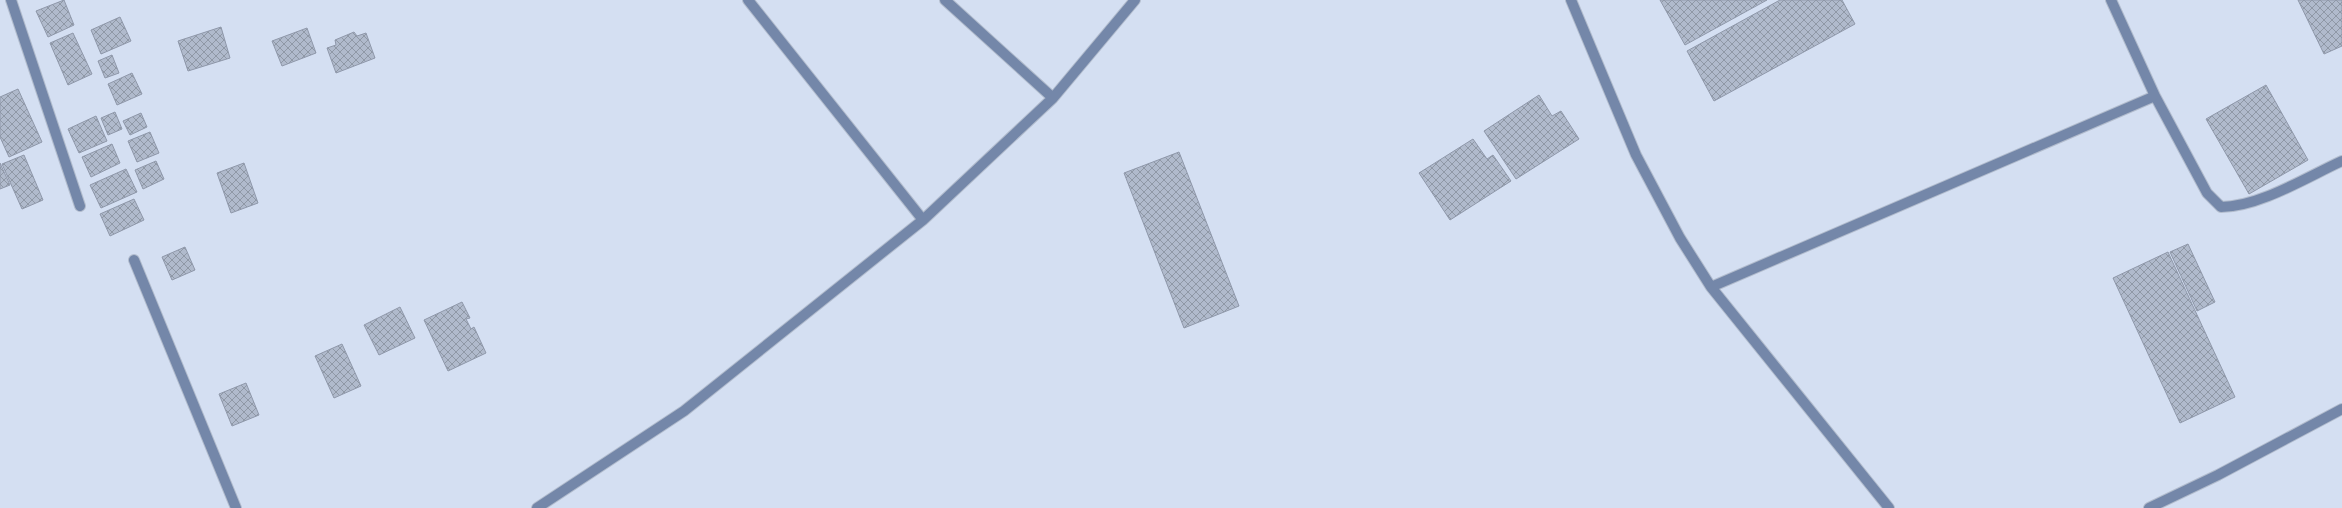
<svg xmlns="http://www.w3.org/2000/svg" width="2342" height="508" font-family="'Fira Sans Condensed',sans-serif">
	<defs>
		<pattern id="building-cross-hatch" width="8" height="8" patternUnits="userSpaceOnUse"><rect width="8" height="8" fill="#b0bacc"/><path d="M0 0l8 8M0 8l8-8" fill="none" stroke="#8f98a6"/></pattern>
	</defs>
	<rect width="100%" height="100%" fill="#d4dff2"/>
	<path fill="url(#building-cross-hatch)" stroke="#8f98aa" d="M64 0 74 25 48 37 36 11Z
		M1660 0H1767L1685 45Z
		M1780 0H1842L1855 24 1714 101 1687 51Z
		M2298 0H2342V46L2324 54Z
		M120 17 131 41 101 54 91 30Z
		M221 27 230 58 188 71 178 41Z
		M307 28 316 53 282 66 272 41Z
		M354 32 357 36 366 33 375 58 336 73 327 48 336 45 335 40Z
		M73 33 92 74 68 85 50 43Z
		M112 55 119 73 105 78 98 61Z
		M132 73 142 94 117 105 108 84Z
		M2266 85 2308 160 2249 194 2206 119Z
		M18 89 42 142 9 157 0 137V97Z
		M1539 95 1552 116 1561 111 1579 139 1516 179 1484 131Z
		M115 112 122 129 108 135 101 118Z
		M141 113 147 127 130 135 123 121Z
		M96 116 107 141 79 153 68 129Z
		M150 132 159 153 137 162 128 141Z
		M1473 139 1487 159 1493 155 1511 181 1450 220 1419 173Z
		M112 144 120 163 91 177 82 157Z
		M1179 152 1239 306 1184 328 1124 173Z
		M24 155 43 200 22 209 2 164Z
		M156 161 164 179 143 189 135 170Z
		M0 163 10 185 0 189Z
		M244 163 258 203 231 213 217 173Z
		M126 169 137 192 101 208 90 185Z
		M134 199 144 220 110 236 100 214Z
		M2188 244 2215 302 2197 311 2170 252Z
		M185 247 195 270 172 280 162 257Z
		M2168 252 2235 397 2180 423 2113 278Z
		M462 302 470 318 466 319 471 329 474 327 486 353 448 371 424 320Z
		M400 307 415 338 379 355 364 325Z
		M342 344 361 386 334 398 315 356Z
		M246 383 259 415 232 426 219 394Z"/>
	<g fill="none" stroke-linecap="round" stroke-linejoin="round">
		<g stroke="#b2bccd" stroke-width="12">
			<path id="minor" d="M11 0 80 206
				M748 0 923 220
				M945 0 1053 98
				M1571 0 1636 155 1680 238 1711 287 1889 508
				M2111 0 2155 96 2207 193 2221 207C2259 207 2307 177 2342 161
				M134 260 236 508
				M1711 287 2155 96
				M537 508 684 411 923 220 1053 98 1135 0
				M2149 508 2218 475 2342 409"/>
		</g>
		<use href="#minor" stroke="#7487a9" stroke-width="10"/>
	</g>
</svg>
